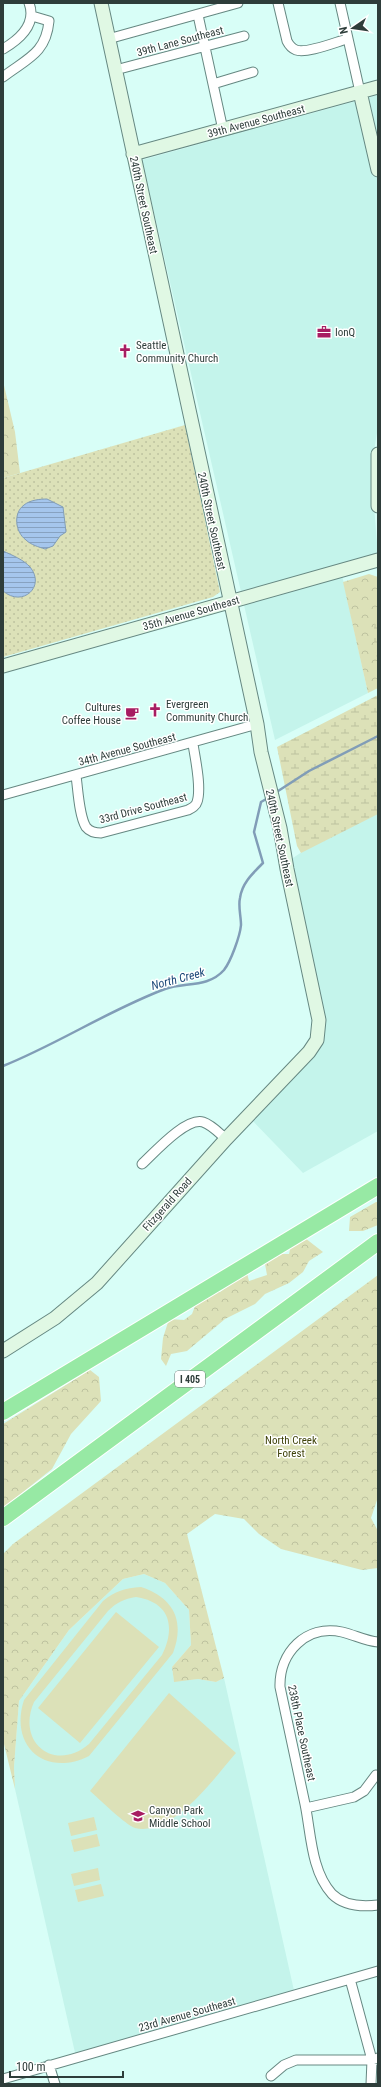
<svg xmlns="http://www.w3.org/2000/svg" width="381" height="2087" font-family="'Roboto Condensed',sans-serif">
	<defs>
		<pattern id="grass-dots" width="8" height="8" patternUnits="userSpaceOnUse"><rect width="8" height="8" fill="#dce1b8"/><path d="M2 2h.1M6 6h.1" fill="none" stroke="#bdc29f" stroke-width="1.8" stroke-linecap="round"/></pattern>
		<pattern id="forest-crowns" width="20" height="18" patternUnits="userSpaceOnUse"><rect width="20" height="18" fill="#dce1b8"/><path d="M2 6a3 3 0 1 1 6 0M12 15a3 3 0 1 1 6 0" fill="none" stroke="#bdc29f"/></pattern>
		<pattern id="wetland-marsh" width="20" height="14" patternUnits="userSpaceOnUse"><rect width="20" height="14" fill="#dce1b8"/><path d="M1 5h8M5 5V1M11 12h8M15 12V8" fill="none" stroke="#bdc29f"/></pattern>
		<pattern id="water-rules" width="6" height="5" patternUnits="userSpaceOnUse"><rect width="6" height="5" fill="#a5c6ed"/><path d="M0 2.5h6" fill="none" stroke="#87a2c1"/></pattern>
	</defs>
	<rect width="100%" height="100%" fill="#d8fef7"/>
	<path fill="#c4f4eb" d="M378 95V427L371 469 378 555 340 566 368 693 275 740 142 160Z
		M378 801V1131L303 1173 247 1115 317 1040 287 862Z
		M144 1574 165 1583 189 1610 191 1645 172 1667 174 1681 198 1679 216 1682 224 1678 295 1995 76 2057 15 1789 14 1767 19 1701 69 1630 123 1579Z"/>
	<path fill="url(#grass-dots)" d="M185 425 220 592 213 597 3 657V478Z"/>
	<path fill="url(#forest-crowns)" d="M3 381 15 432 20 473 3 478Z
		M369 574 378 577V688L368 693 343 582Z
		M376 1202H378V1225L363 1231H349L350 1217Z
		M305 1238 323 1252 309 1261 303 1272 289 1283 265 1294 255 1304 225 1319 187 1351 171 1354 166 1366 161 1359 163 1338 169 1319 184 1320 192 1314 197 1301 207 1292H220L247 1273 249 1281 267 1275 265 1264 278 1254H289L292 1241Z
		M378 1275V1497L371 1518 378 1531V1568L362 1570 281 1549 259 1534 244 1519 215 1514 187 1534 224 1678 216 1682 198 1679 174 1682 172 1667 191 1645 189 1610 165 1583 144 1574 123 1579 69 1630 19 1701 14 1767 15 1789 3 1740V1554L13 1544Z
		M90 1370 99 1377 101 1401 71 1434 52 1469 3 1508V1424Z"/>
	<path fill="url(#wetland-marsh)" d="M378 618V666L373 635 375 621Z
		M378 695V814L301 853 297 846 277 747Z"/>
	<path fill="#dce1b8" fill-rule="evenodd" d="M141 1587C174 1598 185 1621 173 1653L89 1756C45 1778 9 1746 24 1700L103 1601C115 1591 125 1588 141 1587ZM136 1597C170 1602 176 1627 162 1655L89 1744C55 1773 16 1743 34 1702L108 1611C117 1602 124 1599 136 1597Z
		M116 1612 159 1647 80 1743 38 1708Z
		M169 1693 236 1753C214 1778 173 1837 135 1828 127 1826 98 1798 90 1791Z
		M94 1817 97 1830 71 1836 68 1823Z
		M97 1834 100 1846 74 1852 71 1840Z
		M98 1868 100 1880 74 1886 71 1874Z
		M101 1884 104 1896 78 1902 75 1890Z"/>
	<path fill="url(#water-rules)" stroke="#819db7" d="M47 499 63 507 66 532 60 536 53 546 45 549C39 547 31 545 26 540 15 532 13 513 24 505 30 500 40 499 47 499Z
		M3 551C12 555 24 560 30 567 46 586 23 608 3 591Z"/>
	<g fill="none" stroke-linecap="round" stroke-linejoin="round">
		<path stroke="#819db7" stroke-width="2.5" d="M275 793 309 771 378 736
			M3 1066C58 1044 109 1010 165 989 185 982 208 988 224 970 231 961 240 936 241 925 241 916 238 906 240 898 242 883 253 873 263 863L254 832 261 802 268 798"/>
		<g stroke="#668882" stroke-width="11">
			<path id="street" d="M278 3 287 41C289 45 291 48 296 50 306 54 336 42 347 39
				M340 3 360 92
				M198 15 223 130
				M108 39 238 3
				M3 49C20 39 37 24 29 3
				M123 68 244 36
				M3 77C26 59 46 54 49 21L32 16
				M213 84 253 72
				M76 776C78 789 79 816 86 827 90 832 95 833 101 833L188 810C192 808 196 806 197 802 202 788 195 758 193 744
				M3 795 257 724
				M142 1164C154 1153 186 1117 203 1122 212 1125 219 1133 226 1139
				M378 1642C365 1641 355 1635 342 1632 306 1624 279 1653 280 1687 288 1726 297 1765 305 1804 311 1833 311 1871 332 1894 344 1906 362 1907 378 1905
				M306 1808 354 1797 364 1791 376 1775
				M350 1979 372 2060 371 2084
				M49 2065 55 2084
				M271 2076 284 2065 296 2060H372L378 2058
				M3 2079 378 1971"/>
		</g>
		<g stroke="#668882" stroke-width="15">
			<path id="secondary" d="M360 92 378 170
				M133 154 378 87
				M378 454V506
				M3 666 378 560
				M3 1351 55 1318 97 1283 226 1139 309 1052 317 1040 319 1020 287 869 280 828 261 752 257 724 101 3"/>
		</g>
		<g stroke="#fff" stroke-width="18">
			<path id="highway" d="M3 1412 378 1186
				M3 1518 378 1242"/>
		</g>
		<use href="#street" stroke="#fff" stroke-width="9"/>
		<use href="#secondary" stroke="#e0f8e4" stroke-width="13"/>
		<use href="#highway" stroke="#97e9a4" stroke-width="16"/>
	</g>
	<defs>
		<g id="office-bare" transform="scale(1.08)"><path d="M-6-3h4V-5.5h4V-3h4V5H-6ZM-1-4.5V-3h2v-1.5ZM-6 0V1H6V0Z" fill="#a71d62" stroke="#fff" stroke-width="2.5" paint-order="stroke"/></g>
		<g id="church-bare" transform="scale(1.08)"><path d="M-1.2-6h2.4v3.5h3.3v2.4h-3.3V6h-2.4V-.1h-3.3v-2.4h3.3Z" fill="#a71d62" stroke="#fff" stroke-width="2.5" paint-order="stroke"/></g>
		<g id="cafe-bare" transform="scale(1.08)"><path d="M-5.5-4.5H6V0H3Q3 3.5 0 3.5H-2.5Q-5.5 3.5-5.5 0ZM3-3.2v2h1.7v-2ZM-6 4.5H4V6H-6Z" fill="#a71d62" stroke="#fff" stroke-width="2.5" paint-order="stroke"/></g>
		<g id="school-bare" transform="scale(1.08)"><path d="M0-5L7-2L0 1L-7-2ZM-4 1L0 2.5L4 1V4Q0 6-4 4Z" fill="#a71d62" stroke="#fff" stroke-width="2.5" paint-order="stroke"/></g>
	</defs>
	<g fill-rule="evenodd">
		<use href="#office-bare" x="324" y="332"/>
		<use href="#church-bare" x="125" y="351"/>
		<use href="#church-bare" x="155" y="710"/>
		<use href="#cafe-bare" x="132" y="713"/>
		<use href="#school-bare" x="138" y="1816"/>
	</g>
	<g text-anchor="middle" stroke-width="3" stroke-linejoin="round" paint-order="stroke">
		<rect fill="#fff" stroke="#6d7775" stroke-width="1" x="175" y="1371" width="30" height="16" rx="3"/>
		<g font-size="10" font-weight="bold" fill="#2e3d3a">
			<text x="190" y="1383">I 405</text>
		</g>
		<g font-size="11" fill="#2e3d3a" stroke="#fff">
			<text transform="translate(180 41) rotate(-15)" y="4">39th Lane Southeast</text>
			<text transform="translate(256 121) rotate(-15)" y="4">39th Avenue Southeast</text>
			<text transform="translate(144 205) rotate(78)" y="4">240th Street Southeast</text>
			<text transform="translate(212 521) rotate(78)" y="4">240th Street Southeast</text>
			<text transform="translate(191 613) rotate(-16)" y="4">35th Avenue Southeast</text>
			<text transform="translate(127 749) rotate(-15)" y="4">34th Avenue Southeast</text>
			<text transform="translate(143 808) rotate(-15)" y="4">33rd Drive Southeast</text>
			<text transform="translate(280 838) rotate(78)" y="4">240th Street Southeast</text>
			<text transform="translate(167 1204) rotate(-48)" y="4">Fitzgerald Road</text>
			<text transform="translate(302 1733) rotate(78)" y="4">238th Place Southeast</text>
			<text transform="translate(187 2014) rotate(-16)" y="4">23rd Avenue Southeast</text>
		</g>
		<g font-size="11" fill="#2e3d3a" stroke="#fff" text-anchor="start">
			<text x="335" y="336">IonQ</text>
			<text x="136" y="349">Seattle<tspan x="136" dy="13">Community Church</tspan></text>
			<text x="166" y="708">Evergreen<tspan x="166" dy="13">Community Church</tspan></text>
			<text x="121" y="711" text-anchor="end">Cultures<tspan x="121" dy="13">Coffee House</tspan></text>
			<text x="149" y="1814">Canyon Park<tspan x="149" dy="13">Middle School</tspan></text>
		</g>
		<g font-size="11" fill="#3f430a" stroke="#fff">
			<text x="291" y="1444">North Creek<tspan x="291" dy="13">Forest</tspan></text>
		</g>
		<g font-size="12" font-style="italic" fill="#1b4878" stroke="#fff">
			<text transform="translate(178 979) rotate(-15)" y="4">North Creek</text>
		</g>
	</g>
	<rect width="381" height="2087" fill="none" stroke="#2e3d3a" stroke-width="8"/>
	<g transform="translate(353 28) rotate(257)" stroke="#ffffff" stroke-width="3" paint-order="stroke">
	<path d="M0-3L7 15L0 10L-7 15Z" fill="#2e3d3a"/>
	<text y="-6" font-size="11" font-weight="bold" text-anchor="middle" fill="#2e3d3a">N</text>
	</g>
	<path d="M10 2071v6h113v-6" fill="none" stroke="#2e3d3a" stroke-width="2"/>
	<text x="16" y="2071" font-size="12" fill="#2e3d3a" stroke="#ffffff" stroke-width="3" paint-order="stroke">100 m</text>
</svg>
